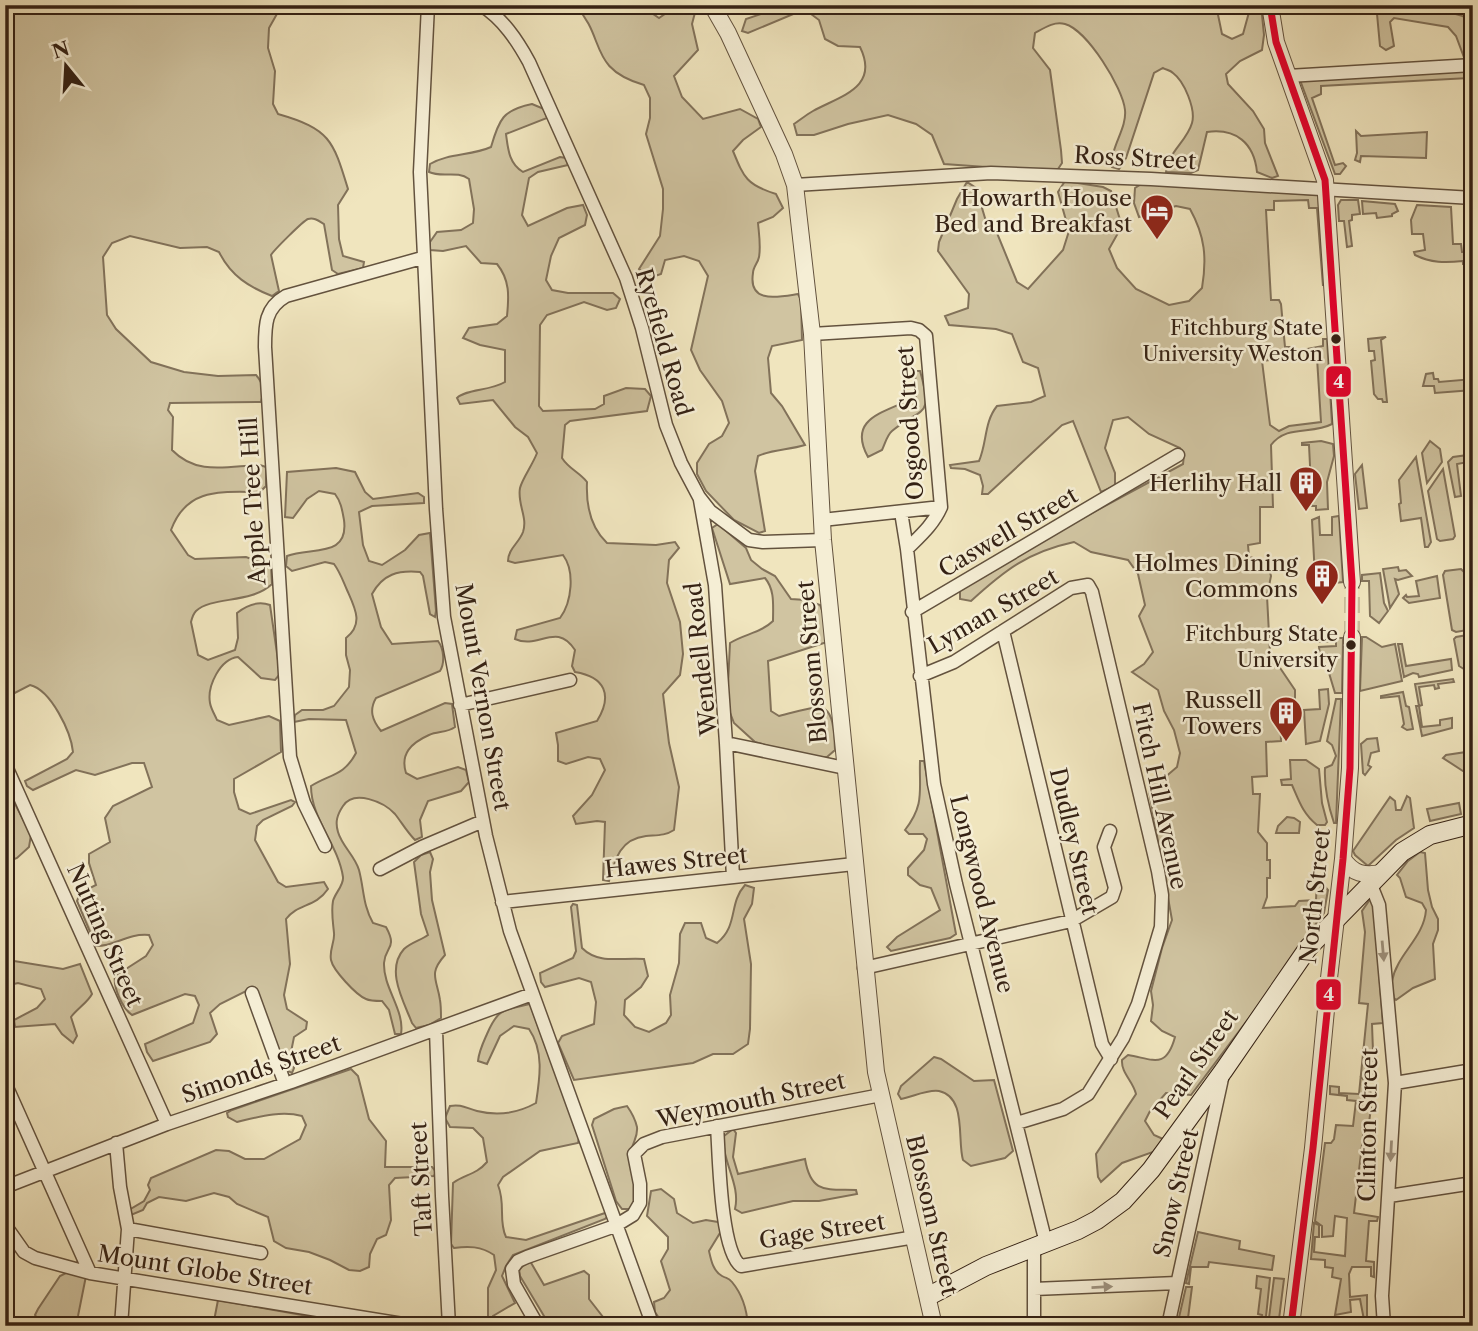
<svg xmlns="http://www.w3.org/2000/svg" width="1478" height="1331" font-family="'Libre Caslon Text',serif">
	<rect width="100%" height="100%" fill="#f0e5be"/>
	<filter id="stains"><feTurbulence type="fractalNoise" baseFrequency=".00286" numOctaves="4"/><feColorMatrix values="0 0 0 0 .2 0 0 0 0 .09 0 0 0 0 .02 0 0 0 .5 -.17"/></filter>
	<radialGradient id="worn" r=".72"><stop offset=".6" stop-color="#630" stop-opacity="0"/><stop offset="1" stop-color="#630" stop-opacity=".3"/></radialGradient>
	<path fill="#d0c4a1" stroke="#82725a" stroke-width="2" d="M5 5H282L269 28 268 48 275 71 273 104 278 114C330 129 333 140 348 189L338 205 339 239 343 256 364 262 363 268 338 274 332 270 324 224C319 221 314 217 308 219 303 221 274 250 271 255L279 291 272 296C249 287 231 276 219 252L207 247 180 248 130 236 112 243 103 257 107 315 116 329 151 362 184 372 218 376 256 375C264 384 264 391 261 402L170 403 168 410 173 417 172 450C197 476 228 466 260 465L266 467V486L260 492C221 492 187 487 171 530L188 555 195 559 246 557 271 566 272 584C251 604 212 596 196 611 193 614 192 618 191 622L198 655 208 660 235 650 238 638 237 613C247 605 259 601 270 605L280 674 275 680 261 678 238 657C220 659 207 686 210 703 211 709 215 715 217 720L229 725 269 716 280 721 281 752 234 779V792L239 809 250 814 291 800 295 802 292 806 263 820 257 826 255 840 278 882 286 887 324 882 328 889C315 908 298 903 286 919L290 964 284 995 287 1009 307 1022 306 1029 294 1037 290 1057 294 1068 292 1073 285 1069 248 990 220 1004 210 1013 217 1034 210 1042 153 1061 147 1052 145 1044 193 1023 199 1005 195 996 185 994 132 1015C122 1008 113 987 115 976L146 956 153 945 149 935C127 933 114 947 96 946L77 901 80 893 96 885 89 863V854L110 842 105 818 113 806 152 787 144 763H132L95 775 76 770 33 790 27 786 25 781 67 759 73 752C71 732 51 690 30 685L5 698Z
		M575 5H640L659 18 678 5H697L692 24 698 50 674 76 682 97 703 119 740 109 758 119 761 127 743 140 733 151C744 178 747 185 776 194L783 208 773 217 758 223C759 234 761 246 759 257 758 263 753 267 753 273 748 304 778 297 798 294L801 300 802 340 772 346 768 358 771 393 782 406 805 445C789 450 773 449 758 456L755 471 765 531 759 533 734 520 706 491 697 474V463L709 444 722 436 729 423 722 401 700 370 691 350 708 276 699 261 684 256 665 260 661 274 649 278 639 269 660 236 663 209V189L646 134 650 118V98L644 85C587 68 607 39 575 5Z
		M780 5H1216L1222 34 1232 39 1243 34 1251 5H1261L1264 35 1262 50 1240 61 1226 74 1228 84 1253 111 1264 129 1265 143 1278 176 1272 178 1257 172C1254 143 1236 128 1207 132L1198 170 1191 173 1166 172C1168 152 1187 141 1192 123 1196 109 1184 81 1173 73 1170 70 1166 70 1163 68L1154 73 1126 158 1119 169 1112 167C1110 147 1127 129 1125 110 1123 88 1087 30 1065 24 1054 21 1044 28 1035 33L1033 48 1050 70 1061 150 1062 163 1056 172 944 164 932 135 916 124 888 115 848 124 814 135H797L794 124C800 120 806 115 813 111 840 96 880 88 860 47L838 46 825 39 819 20 807 11 798 12 748 33 742 31 746 19 770 11Z
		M1329 5H1438C1447 15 1461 13 1473 21V60H1465L1456 36 1448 27 1394 18 1390 22 1394 46 1386 50 1380 46 1377 14 1373 11 1331 14Z
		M1473 70V86L1469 78 1321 86V94L1312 98 1335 165 1343 163 1346 166 1340 174H1335L1300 80Z
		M532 104 544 109 547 118 506 134C508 149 509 164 523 172L560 157 566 158 568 165 538 172 529 178 522 215 528 226 567 208 583 205 587 215 585 225 559 238 551 256 546 280 552 290 568 293H613L620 299 616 308 607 310 584 302 547 315 540 325 539 406 543 411 595 409 604 404V396L626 388 645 389 651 396 647 411 570 421 565 425 562 458C569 469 579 472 587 482 586 504 590 527 607 543L656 545 675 542 679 548 669 560 667 583 680 622 683 654 680 675 663 694 669 743 679 787 674 830C665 836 656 835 646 836 620 839 615 859 609 881L603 880 605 822 597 821 576 824 573 816 592 795 605 770 600 759 588 757 566 764 558 761V745L556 733 597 721C613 695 605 677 575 672L572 666 575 650C556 621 539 650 515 639L517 630 560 618C572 602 575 571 563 555L515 563 508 561C508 549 519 543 523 532 528 517 517 504 520 488 522 479 533 464 537 453L528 437 515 427 493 400 460 404 457 398C466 389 490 391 505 382V350L480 345 463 338 469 328 497 324 507 316C509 296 510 280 497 264L481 263 466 246 443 251 430 250V242L437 232 461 230 473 223 474 209 469 179C457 170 442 178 429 172L430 164C449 153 471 156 491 147 499 119 503 110 532 104Z
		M1356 131 1361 136 1427 132 1426 158 1361 156 1360 162 1355 160 1357 153Z
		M1065 181 1103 187 1111 191 1122 226 1109 249 1117 268 1136 289 1169 305 1189 301 1202 288C1207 258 1205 236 1190 209L1176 206 1139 217 1134 203 1135 188 1143 183 1318 195 1323 286 1317 208H1309L1308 200 1274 201V210H1266L1271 300H1279L1281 304 1285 347H1294L1296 357 1262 361 1270 425 1279 431 1289 426 1321 422 1317 358 1309 357 1307 349 1323 346V339H1327L1332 424C1312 435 1287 424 1271 445L1273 507H1260V543L1248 545 1249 557 1267 561 1271 576 1267 596 1270 653 1295 690V705L1280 707 1281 741 1266 742 1267 776 1252 777 1253 794H1260L1258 832 1267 843V860H1270V878H1267V897L1263 908 1295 906 1299 901 1316 900 1317 877 1328 890 1324 913 1311 930 1313 933 1191 1095 1166 1093 1150 1111 1145 1121 1154 1135 1163 1139 1153 1152 1122 1163 1101 1182 1098 1177 1096 1154 1136 1094C1133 1081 1121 1073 1122 1060L1128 1055C1153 1059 1166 1070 1175 1037L1162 1031 1151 1021 1153 1005 1151 991 1162 948 1172 920 1149 791V785L1163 779 1177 767 1180 753 1174 730 1164 711 1158 690 1132 672 1144 664 1153 652 1139 616 1145 605 1138 574 1128 560 1091 552 1074 542C1028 552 1005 570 971 601L960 599V589L1077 521 1183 464 1184 455 1180 448 1149 434 1128 417 1113 420 1105 448 1115 473V486L1101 492 1073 421 1062 425 988 494H982L983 486 980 475 965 469 951 468 950 465 979 461C987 443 984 422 997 406L1031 402 1045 396 1038 368 1023 362 1012 334 996 329 949 325 945 316 968 308 969 294 938 251 939 242 957 199 967 182 976 188 985 218 997 233 1017 282 1028 289 1063 250 1069 231 1058 192Z
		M1341 200H1358L1360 214 1352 215V220L1349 221 1352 246 1347 247 1344 221H1339L1338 205Z
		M1362 201 1395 204 1398 211 1392 214V216L1377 218 1376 213 1363 214Z
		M1417 205 1451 207 1453 244H1461L1462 252H1473V263L1463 264V261C1445 263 1431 263 1415 255L1414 252 1425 250 1423 234H1412L1411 220Z
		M1386 337 1381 340 1387 402H1383L1382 399H1378L1374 394 1371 361 1375 360 1374 351H1369L1368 339Z
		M915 371H920C934 419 922 406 892 431 887 435 885 444 882 450L868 457C845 415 891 412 916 396Z
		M1433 373 1434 379H1438L1439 382 1473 379V390L1435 393 1434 386H1423L1426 374Z
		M1321 441 1333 444 1334 456 1327 482 1328 509 1316 510V506H1312L1309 445H1302V443Z
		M1430 441 1440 449 1442 462 1427 483 1422 453Z
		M1468 455V462L1457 464 1461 496 1455 497 1448 462 1453 457Z
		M1416 457 1431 542 1428 547H1425L1421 518 1401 521 1399 504 1401 503 1399 480Z
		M1362 465 1367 508 1359 509 1355 474Z
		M336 468 355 472 365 492 373 499 418 493 424 497V503L372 506 359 512 363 545 369 561 382 565 405 550 419 535 430 533 436 611 435 617 430 614 423 576 420 572C398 570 383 574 372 594L381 627 392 644 438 641C444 649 445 663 440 671L376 698C369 710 372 720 381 731L445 703 452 704 455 727C447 733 438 731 429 735 411 743 400 754 406 773L417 779 458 767 466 770 469 782 461 791 428 801 420 820 422 837 415 840C407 832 402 823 395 814 384 802 354 789 343 806 337 815 335 822 338 832 342 846 355 856 359 870 364 889 363 906 373 923L386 927C398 949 385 946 384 963 383 988 405 1010 401 1034H395L389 1010 382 1001C378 1001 370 1001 366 999 356 995 333 970 331 960 329 950 335 942 334 933 333 922 331 912 333 901 335 893 344 885 343 877 338 844 311 819 311 786 330 774 344 776 356 753L346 720 309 719 294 722 295 715 302 710H323L334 706 349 687 350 670 346 655V638C364 624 355 608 347 590 343 581 340 572 334 564L325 562 292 571 286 566 287 556C312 547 349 558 344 520 342 509 341 502 335 494L319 491 307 499 293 518 285 517 287 472Z
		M1443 469 1455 536 1453 539 1440 541 1437 539 1428 491Z
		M1339 516 1343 582 1315 585V580H1324V577H1315L1312 520 1319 517 1320 535H1332V517Z
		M718 524 746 548 751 560 762 569 775 576 791 599 806 600 820 605 824 616 827 642 768 661 771 711 779 716C824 705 833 696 835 750L827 757 811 758 755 742 734 723 727 705 730 643C744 634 761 633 773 621 773 605 775 590 765 578L730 584 712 528Z
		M1398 567 1399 571 1406 570 1412 576 1398 580 1395 579 1399 594 1390 608 1383 569Z
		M1461 569 1473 581V629L1456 632 1452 630 1443 575 1445 571Z
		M1380 573 1384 603 1388 611 1379 623 1370 616 1369 581H1362V575Z
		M1437 576 1440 598 1409 603 1403 598 1406 595 1407 597 1419 596 1416 581Z
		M1473 634V670L1467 671 1459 666 1454 639 1456 637Z
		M1362 637H1366L1382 647 1395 644 1402 681 1360 691Z
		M1319 638H1343L1342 693H1335L1329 673 1334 668V661L1327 654 1320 655 1319 647 1336 646V641L1319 642Z
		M1398 644H1402L1406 666 1451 659 1452 670 1419 677 1418 674 1413 673 1404 677Z
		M1453 679 1454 682 1438 684 1439 688 1435 689 1434 685 1419 687 1422 705 1419 706 1422 727 1440 725V720L1452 718V728L1422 736 1416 706H1419L1415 684Z
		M1328 689 1329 704 1320 741 1306 744 1304 710 1320 709 1319 690Z
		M1403 692 1406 706 1409 707 1413 729 1407 730 1402 727 1404 724 1399 696 1381 698V696Z
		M1336 699H1341L1336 823H1334C1328 805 1324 787 1325 768L1332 765 1336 756 1332 745 1327 741Z
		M1377 738 1379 751 1371 753 1368 765 1371 767 1365 775 1363 773 1361 744 1367 739Z
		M1473 751V774L1469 775 1443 758 1446 755Z
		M1290 760H1306L1319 769 1322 803 1327 822 1325 825H1317C1303 814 1299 801 1292 785H1282L1281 780 1291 779Z
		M920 761H924L956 934 950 938 891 951 887 947 897 937 940 910 931 888 920 885 908 875V868L924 850 927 839 923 834H909L905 830C925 804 919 791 920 761Z
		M5 789 8 790 31 835 29 847 17 858 5 863Z
		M1407 796 1410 798 1414 828 1396 840 1368 866 1355 855 1353 851 1390 797 1395 801 1396 810H1401Z
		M1459 803 1461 814 1430 821 1427 809Z
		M1287 817 1294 818 1300 822 1299 833H1276L1278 826Z
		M430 852 433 859 430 872 432 900 445 955C428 974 437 979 440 1000 441 1006 441 1012 441 1018L429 1025 416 1028 412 1023C404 1002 385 970 404 949 410 943 421 940 428 935L421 914 414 862 421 855Z
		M1420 852 1425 853 1428 890 1432 907 1438 919V930L1433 944 1435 979 1413 988 1396 1000 1394 998C1393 993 1391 986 1392 981 1397 954 1424 938 1426 910L1422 903 1406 897 1400 878 1397 875 1408 861Z
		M745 885 754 888 752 904 744 919 751 964 750 1029 748 1044 733 1054H713L693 1063 574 1080 558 1043 562 1036 594 1024 596 1002 591 982 579 978 545 987 541 982 540 973 573 958 576 951 571 907 573 904 577 905 582 948C599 965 622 957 644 959L648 976 641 987 625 1000 624 1015 635 1027 649 1032 666 1023 671 1015 670 995 679 963 680 934 685 923H701L706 938 717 943C739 925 728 904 745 885Z
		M1371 898 1374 906 1383 1023 1372 1024 1374 1079 1362 1078C1376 1091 1371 1105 1369 1123L1364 1128 1354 1213 1378 1217 1377 1221H1369L1366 1261 1374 1262V1277L1371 1276V1267H1352L1349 1274 1350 1297 1367 1295V1319L1364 1320 1360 1299 1350 1300 1351 1312 1335 1315 1341 1279 1332 1277 1333 1268 1325 1267V1260L1311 1259 1314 1223 1319 1225V1237H1315L1314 1252 1345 1256 1347 1218 1335 1216 1333 1236 1322 1237V1226L1315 1221 1325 1143H1331L1334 1139 1336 1125 1353 1126 1356 1101 1347 1100V1096L1330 1094V1086L1339 1087V1093L1359 1094 1368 1004 1359 1003 1365 932 1362 911Z
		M14 961 63 969 80 964 92 994C88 1002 77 1009 71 1017L77 1036 73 1043 62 1034 55 1024 15 1027 14 1020 37 1008 45 999 41 989 18 983 5 986V965Z
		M530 1004 579 1138 578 1143 540 1151 503 1177 498 1185C506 1205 498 1220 506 1237L526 1240 605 1213 608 1216 605 1219 513 1255 506 1266 502 1276 515 1303 493 1316 494 1326H490L488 1321V1288L496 1270 494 1255C481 1246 468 1246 454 1248L451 1244 453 1183C465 1174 476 1175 487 1162L483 1138 473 1128 450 1127 445 1118 450 1106C461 1104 466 1108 477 1111 497 1116 518 1113 536 1103 540 1077 544 1051 529 1029L514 1026 500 1036 487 1064 478 1061C479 1051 483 1043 487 1034 498 1008 504 1010 530 1004Z
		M934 1057 941 1059 974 1081 994 1080 1013 1151 1005 1158 971 1166 963 1160C957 1140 967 1097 939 1091 928 1089 912 1097 901 1099L898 1094 901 1086Z
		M351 1069 358 1076 369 1119 386 1141 385 1167H432L436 1172 434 1176 395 1178 389 1185 391 1220 386 1235 377 1239 370 1254 369 1267 360 1271 349 1270 330 1260 309 1252 286 1248 274 1241 268 1217 237 1204 229 1197 214 1193 186 1201 159 1197 147 1203 143 1210 131 1215 129 1210 144 1201 150 1190 148 1185 151 1178 216 1150 229 1151 245 1159H264L300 1139 306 1125 302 1116C281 1110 258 1117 237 1122L228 1117 227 1113 232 1110Z
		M627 1106C632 1113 635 1118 637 1127 638 1136 634 1140 632 1148 627 1167 644 1192 630 1209H622L616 1201 592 1125 594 1119 614 1109Z
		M733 1129 736 1133 733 1157 738 1174 805 1159C811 1194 826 1189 856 1190L857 1194 819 1201H793L742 1213 735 1209C741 1184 721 1161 724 1136Z
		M661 1189 674 1199 677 1213 693 1223 706 1220 718 1222 723 1228 709 1251C711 1260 713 1271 722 1276 727 1279 728 1277 732 1282 742 1294 747 1311 748 1326H664L655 1312 654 1302 664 1298 670 1290 661 1261 668 1249V1237L647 1216 651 1191Z
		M1198 1232 1240 1241 1239 1249 1274 1256 1272 1270 1209 1262 1208 1267H1191L1189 1284 1186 1283Z
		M530 1261 544 1285 584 1271 589 1275V1299L610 1326H550L520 1276 519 1269Z
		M68 1272 86 1276 78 1316 74 1321 37 1318 35 1315 38 1309 60 1276Z
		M1257 1276 1270 1278 1265 1326H1261L1262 1315 1258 1314 1261 1289 1256 1288Z
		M1274 1278 1284 1279 1279 1319 1268 1326Z
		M1186 1287H1192L1187 1326H1177Z
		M218 1300 364 1326H213Z"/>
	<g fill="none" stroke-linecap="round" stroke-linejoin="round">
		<path stroke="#cabe9c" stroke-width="16" stroke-dasharray="16 8" stroke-linecap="butt" d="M1352 637V582"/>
		<g stroke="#63523e" stroke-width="15">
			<path id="minor" d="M428 5 420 172 436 509 444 617 486 836 510 931 653 1326
				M481 5C503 19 517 40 529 62L626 278 642 328 666 425 681 463 699 497 710 511 749 540 763 542 823 540
				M1288 76 1473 65
				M795 185 991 173 1151 179 1473 198
				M812 334 911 328 919 330 926 336 941 507 822 520
				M700 500 715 585 726 743 845 768
				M941 507C933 525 920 536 907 549L934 784 956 884 1046 1243
				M901 512 907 549
				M912 612 1178 455
				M1003 631 1102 1044 1111 1059
				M920 676 954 662 1071 588 1088 585 1092 592 1158 871 1162 895 1161 927 1138 1004 1123 1038 1088 1094 1063 1109 1017 1123
				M460 705 570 680
				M726 743 733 877
				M5 764 167 1124
				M325 846 304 803 290 757 265 347C265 325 265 308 286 296L422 258
				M380 869 422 847 483 821
				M1371 885 1379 905 1395 1083 1382 1296 1384 1326
				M502 902 854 864
				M864 968 1071 921 1112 897 1115 888 1104 847 1110 831
				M252 993 285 1084
				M436 1030 442 1196 449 1326
				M5 1083 90 1273
				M1395 1083 1473 1070
				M717 1126C719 1153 720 1251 741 1266L915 1237
				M116 1143 120 1187 128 1229 121 1326
				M5 1187 167 1124 291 1082 532 994
				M1389 1196 1473 1183
				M5 1225 24 1252 35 1258 90 1273 415 1326
				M128 1229 261 1253
				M1034 1248V1326
				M1034 1289 1177 1283
				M538 1326 514 1284 512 1269 518 1261 527 1257 615 1226 633 1215 640 1203V1184L634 1154 644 1144 662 1137 881 1095
				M912 1326 933 1323
				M1168 1326 1223 1074"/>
		</g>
		<g stroke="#63523e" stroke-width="18">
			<path id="tertiary" d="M712 5 728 33 784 154 795 185 812 334 823 540 876 1072 934 1326
				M1270 5 1276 42 1325 180 1352 582
				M1343 859C1353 874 1364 876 1381 873
				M1291 1326 1313 1148 1329 978 1343 859 1350 768 1352 637"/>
		</g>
		<g stroke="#342114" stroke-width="20">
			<path id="secondary" d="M929 1296 986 1266 1078 1230 1097 1220 1123 1201 1151 1170 1224 1070 1308 948 1402 852 1430 835 1473 824"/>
		</g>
		<use href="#minor" stroke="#f5eed5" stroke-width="12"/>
		<use href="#tertiary" stroke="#f5eed5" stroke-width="16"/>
		<use href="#secondary" stroke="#f5eed5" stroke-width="18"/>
		<g stroke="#f5eed5" stroke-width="12">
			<path id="bus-1" d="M1270 5 1276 42 1325 180 1352 582 1350 768 1343 859 1313 1148 1291 1326"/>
		</g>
		<use href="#bus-1" stroke="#e4002b" stroke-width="7"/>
	</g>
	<defs><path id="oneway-solid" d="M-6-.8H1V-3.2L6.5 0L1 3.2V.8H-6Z" transform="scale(1.75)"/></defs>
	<g fill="#9e927e">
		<use href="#oneway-solid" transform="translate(1383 951) rotate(85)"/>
		<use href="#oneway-solid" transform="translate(1391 1151) rotate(93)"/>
		<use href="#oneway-solid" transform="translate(1102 1287) rotate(-3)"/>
	</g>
	<defs>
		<g id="hotel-pin" transform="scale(1.75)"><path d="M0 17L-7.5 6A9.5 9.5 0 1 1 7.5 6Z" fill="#8f2418" stroke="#f5eed5"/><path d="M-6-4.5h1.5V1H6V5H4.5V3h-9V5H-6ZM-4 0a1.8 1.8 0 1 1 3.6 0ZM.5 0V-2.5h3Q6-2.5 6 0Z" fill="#fff"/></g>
		<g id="building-pin" transform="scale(1.75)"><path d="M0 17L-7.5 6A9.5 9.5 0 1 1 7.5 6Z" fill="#8f2418" stroke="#f5eed5"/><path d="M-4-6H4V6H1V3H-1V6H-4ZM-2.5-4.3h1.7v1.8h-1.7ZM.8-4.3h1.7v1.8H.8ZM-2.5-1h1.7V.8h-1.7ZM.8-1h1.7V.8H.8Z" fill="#fff"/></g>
	</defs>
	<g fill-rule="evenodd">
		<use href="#hotel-pin" x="1157" y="211"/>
		<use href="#building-pin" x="1306" y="483"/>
		<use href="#building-pin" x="1322" y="576"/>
		<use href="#building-pin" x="1286" y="713"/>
	</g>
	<g fill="#342114" stroke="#f5eed5" stroke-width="2.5">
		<circle cx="1336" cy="339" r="6"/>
		<circle cx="1351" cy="645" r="6"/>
	</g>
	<g text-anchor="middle" stroke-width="5" stroke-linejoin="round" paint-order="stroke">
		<g font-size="21" fill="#342114" stroke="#f5eed5" text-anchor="end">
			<text x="1323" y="335">Fitchburg State<tspan x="1323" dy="26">University Weston</tspan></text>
			<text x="1338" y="641">Fitchburg State<tspan x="1338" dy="26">University</tspan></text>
		</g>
		<g font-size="23" fill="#342114" stroke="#f5eed5">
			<text transform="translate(1135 158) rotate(3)" y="8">Ross Street</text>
			<text transform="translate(664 342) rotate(74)" y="8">Ryefield Road</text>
			<text transform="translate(910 423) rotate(-94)" y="8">Osgood Street</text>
			<text transform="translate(253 501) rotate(-93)" y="8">Apple Tree Hill</text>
			<text transform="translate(1008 532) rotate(-30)" y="8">Caswell Street</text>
			<text transform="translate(993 611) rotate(-30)" y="8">Lyman Street</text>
			<text transform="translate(701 659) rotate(-96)" y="8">Wendell Road</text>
			<text transform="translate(812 662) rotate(-95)" y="8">Blossom Street</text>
			<text transform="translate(483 697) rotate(80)" y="8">Mount Vernon Street</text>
			<text transform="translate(1160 796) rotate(78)" y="8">Fitch Hill Avenue</text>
			<text transform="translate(1074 841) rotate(77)" y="8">Dudley Street</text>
			<text transform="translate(676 862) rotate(-6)" y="8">Hawes Street</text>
			<text transform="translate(982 894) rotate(76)" y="8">Longwood Avenue</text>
			<text transform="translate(1315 896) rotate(-84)" y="8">North Street</text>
			<text transform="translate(105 935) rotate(66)" y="8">Nutting Street</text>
			<text transform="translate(1196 1064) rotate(-55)" y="8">Pearl Street</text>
			<text transform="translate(261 1069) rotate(-19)" y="8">Simonds Street</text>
			<text transform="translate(751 1100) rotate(-12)" y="8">Weymouth Street</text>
			<text transform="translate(1368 1125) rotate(-89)" y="8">Clinton Street</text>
			<text transform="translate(421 1179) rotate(-93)" y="8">Taft Street</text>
			<text transform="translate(1176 1193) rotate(-77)" y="8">Snow Street</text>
			<text transform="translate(932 1215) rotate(77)" y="8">Blossom Street</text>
			<text transform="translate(822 1231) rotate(-9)" y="8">Gage Street</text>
			<text transform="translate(205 1270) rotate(9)" y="8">Mount Globe Street</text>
		</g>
		<g font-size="23" fill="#342114" stroke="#f5eed5" text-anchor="end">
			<text x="1132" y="206">Howarth House<tspan x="1132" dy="26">Bed and Breakfast</tspan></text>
			<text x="1282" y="491">Herlihy Hall</text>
			<text x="1298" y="571">Holmes Dining<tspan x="1298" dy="26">Commons</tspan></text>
			<text x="1262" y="708">Russell<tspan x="1262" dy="26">Towers</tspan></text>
		</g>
	</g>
	<g stroke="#f5eed5" stroke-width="2.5">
		<rect x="1325" y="365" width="27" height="33" rx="7" fill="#e4002b"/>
		<rect x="1315" y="978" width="27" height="33" rx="7" fill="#e4002b"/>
	</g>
	<g font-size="19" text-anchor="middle" font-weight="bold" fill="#fff">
		<text x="1339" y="388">4</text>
		<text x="1329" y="1001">4</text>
	</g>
	<rect width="1478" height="1331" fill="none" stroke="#f0e5be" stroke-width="28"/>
	<rect x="7" y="7" width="1464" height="1317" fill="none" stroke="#342114" stroke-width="3.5"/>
	<rect x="14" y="14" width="1450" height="1303" fill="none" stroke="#342114" stroke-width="2"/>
	<g transform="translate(66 66) rotate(342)" stroke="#f5eed5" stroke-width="5" paint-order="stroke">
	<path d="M0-5L12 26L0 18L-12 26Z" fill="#342114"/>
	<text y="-10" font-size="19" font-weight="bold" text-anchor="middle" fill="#342114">N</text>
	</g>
	<rect width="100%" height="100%" filter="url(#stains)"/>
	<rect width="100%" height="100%" fill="url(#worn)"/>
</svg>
